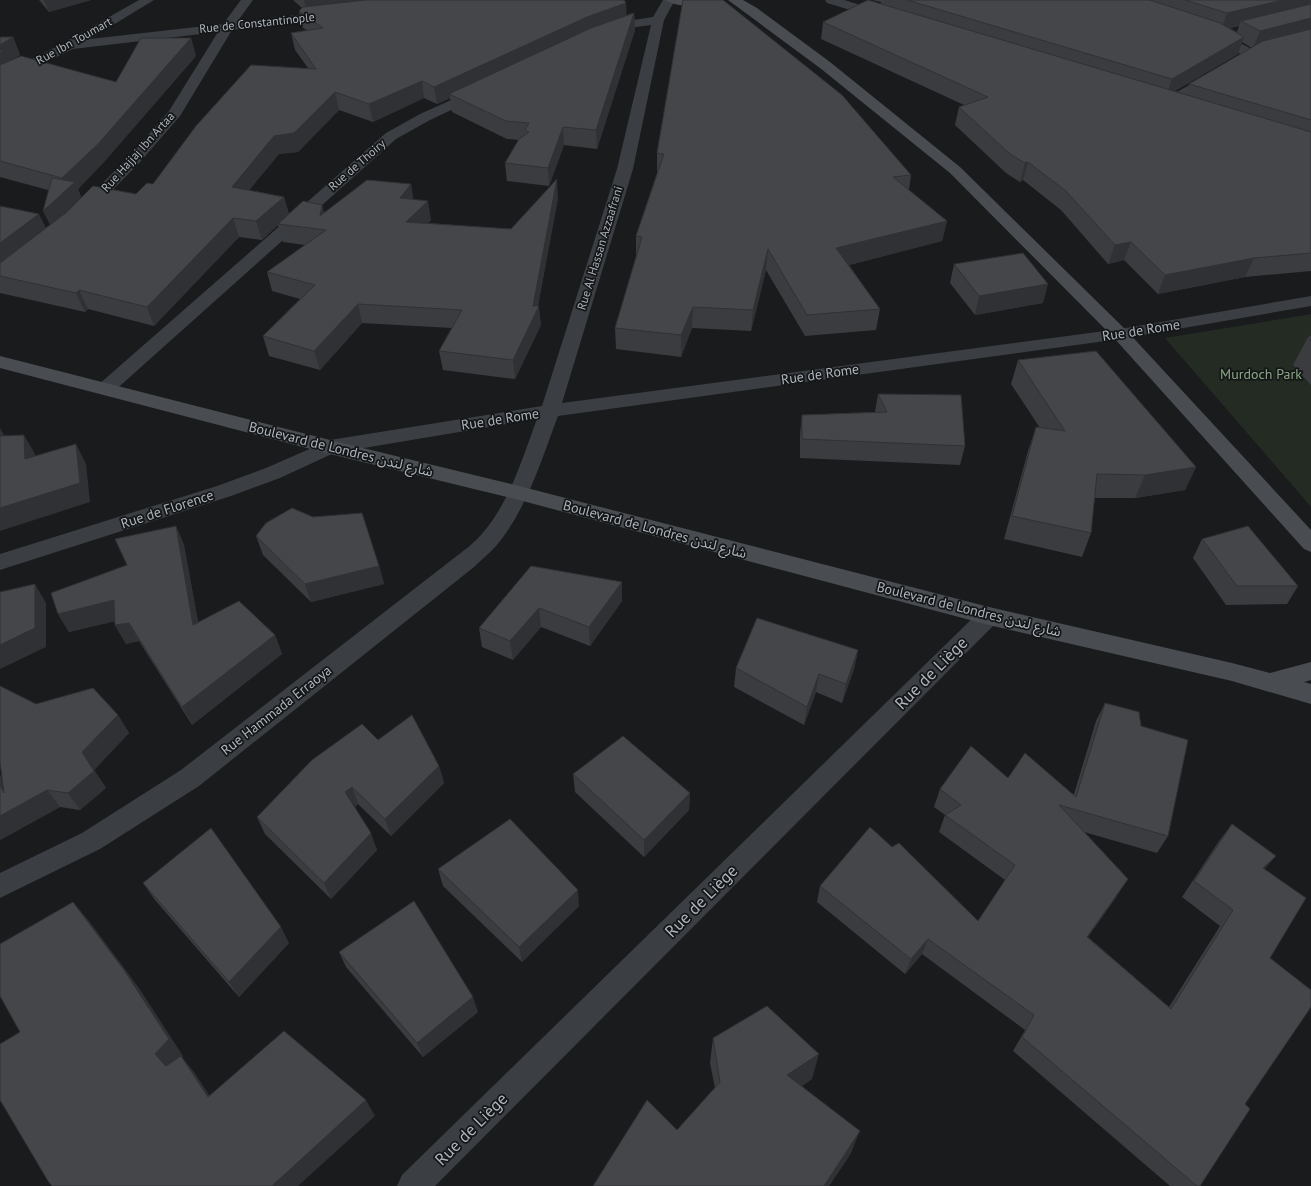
<svg xmlns="http://www.w3.org/2000/svg" width="1311" height="1186" font-family="'PT Sans','Noto Sans Arabic',sans-serif">
	<rect width="100%" height="100%" fill="#1a1b1d"/>
	<path fill="#232b22" d="M1311 314V507L1165 338Z"/>
	<g fill="none" stroke-linecap="round" stroke-linejoin="round">
		<path fill="#3b3e42" fill-rule="evenodd" d="M139 0H154L90 39 223 24 241 0H253L237 22 331 11 337 15 331 19 232 30 180 116 140 162 90 213H78L76 210 78 207 130 156 169 111 218 32 73 49 0 85V76L65 42Z
			M663 0H675L664 20 633 169 562 403 1120 329 1311 296V306L1120 339 558 416C541 461 527 509 496 546 490 553 481 560 474 567L199 786 100 849 0 898V873L82 833 181 770 458 555C466 549 475 542 481 535 510 502 522 459 537 419L334 453 280 478 231 496 0 570V554L217 486 266 468 330 440 542 406 617 169 651 25 629 28 605 37 599 33 600 30 621 22 653 17Z
			M825 0H844L887 13 889 16 883 20 827 3Z
			M1213 30 1256 51 1258 54 1256 57H1246L1208 37 1207 34 1208 31Z
			M1213 72 1218 73 1220 76 1218 79 1172 106H1162L1160 103 1162 100Z
			M478 88 483 89 485 92 483 95 430 120 396 139 112 393 105 395 98 393 96 389 98 385 386 133 420 114Z
			M989 607 997 610 1000 616 997 622 435 1186H397L402 1175 981 610Z"/>
		<path fill="#494d52" fill-rule="evenodd" d="M666 0H718L719 2C714 9 671 7 666 0Z
			M728 0H743L757 8 830 62 960 167 1126 330 1311 530V552L1304 549 1114 338 950 173 820 68Z
			M0 356 330 440 519 486 989 607 1232 663 1270 673 1311 662V680L1304 682 1311 684V704L1232 681 989 625 519 500 330 454 0 368Z"/>
	</g>
	<path fill="#3a3c40" fill-rule="evenodd" d="M39 0H91L49 12Z
		M293 0H624L626 3V15L634 13 635 30 597 149 564 145 549 186 507 181 505 163 519 140 507 139 452 112 450 98 437 104 424 98 373 122 339 110 298 152 279 154 249 190 284 197 289 214 322 205 324 213 411 184 413 200 431 220 428 223 511 229 558 198 538 306 541 325 515 379 443 370 439 351 452 328 362 323 320 370 269 356 263 336 300 299 272 291 267 272 305 245 283 242 278 225 262 240 239 237 154 326 88 309 85 312 0 293V206L46 228 50 225 48 190 0 177V37H13L20 55 11 60 116 82 191 38 196 56 104 162 78 189 81 198 136 194 153 184 308 68 295 50 291 33 307 30 303 28 299 11 302 8Z
		M872 0H1311V271L1245 277 1158 294 1124 260 1108 264 1061 210 1023 180 1020 182 1006 173 955 125 959 107 964 105 821 39 823 22 881 4V2ZM1239 26 1237 32 1230 28 1235 27ZM1242 42 1252 48 1189 84 1185 94 1175 91 1238 54Z
		M657 153 911 175 909 190 947 221 942 241 849 265 880 309 876 330 805 336 766 270 751 331 692 328 681 357 616 349 615 328 636 257V236L657 173Z
		M954 264 1043 303 975 315 950 283Z
		M1311 336V385L1293 365 1308 337Z
		M1018 360 1196 467 1185 490 1135 498H1094L1091 533 1082 557 1004 539 1028 451 1036 427 1040 428 1011 384Z
		M878 394 965 446 960 465 800 458V434L802 415 875 412Z
		M176 526 184 545 198 622 275 635 282 654 192 725 139 641 126 644 115 625V621L69 632 58 614 127 565Z
		M256 536 379 566 384 584 311 602 263 555Z
		M1202 539 1298 586 1287 604 1226 605 1193 558Z
		M531 566 622 582V601L590 646 541 627 513 660 482 647 479 628Z
		M858 650 854 669 842 703 816 692 804 725 734 687 736 668Z
		M1105 703 1141 726 1168 836 1157 853 1084 832 1117 896 1088 937 1169 1007 1220 926 1182 897 1219 841 1232 824 1276 856 1264 869 1270 958 1245 1104 1200 1186H1170L1013 1051 1025 1030 922 954 905 974 817 902 820 886 978 921 1005 880 939 832 945 815 934 807 940 789 1008 778 1074 794 1096 721Z
		M36 704 118 715 129 733 94 770 106 788 80 810 60 807 0 840V775L2 780Z
		M378 740 439 766 444 783 391 836 358 804 355 807 377 850 331 899 265 834 257 817Z
		M573 774 690 793 689 810 644 857 575 792Z
		M438 869 579 906 522 962 443 886Z
		M143 883 289 943 239 997 155 900Z
		M339 952 478 1012 423 1057 346 967Z
		M713 1038 812 1079 802 1086 851 1153 829 1186H593L677 1130 715 1088 710 1063Z"/>
	<path fill="#303134" d="M44 0H91L49 12Z
		M304 0H420L307 13Z
		M1283 0H1311V8L1241 21 1239 26 1221 30 1227 13Z
		M626 3 627 20 449 94 450 98 437 104 434 87 587 17Z
		M634 13 635 30 597 149 596 130Z
		M1311 18V33L1253 48 1260 31Z
		M13 37 20 55 9 61 0 74V45Z
		M1244 37 1238 54 1166 96 1172 79Z
		M191 38 196 56 104 162 78 189 83 201 52 229 43 211 67 190 62 178Z
		M422 81 424 98 373 122 369 104Z
		M335 92 339 110 298 152 279 154 237 205 232 187 274 136Z
		M563 127 564 145 549 186 548 168Z
		M1028 162 1023 180 1020 182 1025 163Z
		M557 179 558 198 537 311 539 306 541 325 515 379 513 360 533 306Z
		M411 184 414 203 400 198Z
		M284 197 289 216 278 224V225L262 240 256 221Z
		M428 201 431 220 410 240 406 222Z
		M322 205 326 224 320 216Z
		M39 214 48 232 0 269V243Z
		M233 218 239 237 154 326 147 307Z
		M947 221 942 241 834 269 836 248Z
		M1131 242 1124 260 1108 264 1115 245Z
		M768 249 766 270 751 331 753 310Z
		M1254 258 1245 277 1158 294 1165 275Z
		M1048 284 1043 303 975 315 979 296Z
		M79 290 88 309 85 312 76 293Z
		M358 304 362 323 320 370 314 351Z
		M693 307 692 328 681 357V335Z
		M0 428 5 437 0 441Z
		M24 435 35 454V478L25 459Z
		M76 444 86 464 90 502 0 531V508Z
		M1196 467 1185 490 1135 498 1145 475Z
		M176 526 184 545 202 643 193 625Z
		M379 566 384 584 311 602 305 584Z
		M622 582V601L590 646 589 627Z
		M35 584 46 603V647L0 669V645Z
		M114 600 124 619 69 632 58 614Z
		M539 608 541 627 513 660 510 641Z
		M129 623 139 641 126 644 115 625Z
		M275 635 282 654 192 725 182 707Z
		M858 650 854 669 842 703 846 684Z
		M819 674 816 692 804 725 807 707Z
		M118 715 129 733 94 770 106 788 80 810 68 793 82 752Z
		M439 766 444 783 391 836 385 819Z
		M0 775 16 807 47 790 60 807 0 840V816L4 793 0 784Z
		M352 787 358 804 352 809 345 792Z
		M690 793 689 810 644 857V840Z
		M371 833 377 850 331 899 324 883Z
		M1276 856 1262 872 1263 868Z
		M1128 879 1117 896 1077 952 1087 937Z
		M578 890 579 906 522 962 519 947Z
		M73 902 89 921 139 988 183 1056 182 1057 194 1072 221 1113 170 1070 155 1054Z
		M281 927 289 943 239 997 229 982Z
		M928 939 922 954 905 974 911 959Z
		M473 997 478 1012 423 1057 417 1043Z
		M819 1054 812 1079 782 1099 787 1075Z
		M366 1100 375 1116 298 1186H272Z
		M860 1131 851 1153 829 1186H824Z"/>
	<path fill="#44464a" stroke="#303134" d="M366 0H624L626 3 587 17 434 87 422 81 369 104 335 92 294 133 274 136 232 187 284 197 256 221 233 218 147 307 79 290 76 293 0 276V263L67 212 93 186 136 194 147 183 153 184 196 126 251 65 316 69 291 33 323 28 299 11 303 7Z
		M683 0H723L842 95 911 175 893 177 947 221 836 248 880 309 807 315 768 249 753 310 693 307 681 335 615 328 642 237 636 236 664 154 657 153Z
		M868 0 1311 132V253L1254 258 1165 275 1131 242 1115 245 1066 191 1028 162 1025 163 1010 154 959 107 988 97 823 22Z
		M907 0H1150L1220 23 1244 37 1172 79Z
		M1185 0H1283L1227 13Z
		M1311 4V18L1260 31 1241 21Z
		M634 13 596 130 563 127 548 168 505 163 519 139 529 132 525 130 529 123 506 121 449 94 591 28Z
		M1311 29V120L1189 84 1263 41Z
		M0 37H13L0 45Z
		M141 38H191L98 144 62 178 0 161V65L21 56 116 82Z
		M0 50 4 51 0 53Z
		M52 178 75 182 43 211Z
		M557 179 533 306H539L513 360 439 351 462 310 358 304 314 351 263 336 315 285 267 272 326 230 278 224 303 201 322 205 320 216 367 180 411 184 400 198 428 201 406 222 511 229Z
		M0 206 39 214 0 243Z
		M1023 253 1048 284 979 296 954 264Z
		M1311 336V341L1308 337Z
		M1096 351 1196 467 1145 475 1097 474 1091 533 1012 516 1036 427 1065 431 1018 360Z
		M878 394 961 395 965 446 802 439V415L887 412Z
		M24 435 25 459 76 444 80 483 0 508V436Z
		M292 508 313 517 362 513 379 566 305 584 256 536 266 523Z
		M176 526 193 625 239 601 275 635 182 707 129 623 115 625 114 600 58 614 51 593 127 565 115 539Z
		M1248 526 1298 586H1237L1202 539Z
		M531 566 622 582 589 627 539 608 510 641 479 628Z
		M35 584V628L0 645V592Z
		M757 618 858 650 846 684 819 674 807 707 736 668Z
		M0 686 36 704 93 688 118 715 82 752 94 771 68 793 47 790 0 816V784L4 793 0 762Z
		M1105 703 1139 712 1141 726 1188 740 1168 836 1059 805 1128 879 1087 937 1171 1009 1233 910 1194 881 1232 824 1276 856 1263 868 1306 898 1270 958 1311 990V1007L1245 1104 1250 1109 1200 1186H1197L1022 1037 1034 1015 928 939 911 959 820 886 870 827 892 847 899 843 978 921 1015 865 945 815 961 805 940 789 971 746 1008 778 1025 753 1076 797Z
		M412 715 439 766 385 819 352 787 345 792 371 833 324 883 257 817 312 760 362 724 378 740Z
		M623 736 690 793 644 840 573 774Z
		M510 819 578 890 519 947 438 869Z
		M211 828 281 927 229 982 143 883Z
		M414 901 473 997 417 1043 339 952Z
		M73 902 124 970 169 1039 155 1054 166 1066 181 1056 208 1097 284 1031 366 1100 272 1186H52L48 1181 0 1100V1044L20 1032 0 996V944Z
		M767 1006 819 1054 787 1075 860 1131 824 1186H593L647 1100 677 1130 720 1082 713 1038Z"/>
	<g text-anchor="middle" stroke-width="3.5" stroke-linejoin="round" paint-order="stroke">
		<g font-size="12" fill="#adb5bd" stroke="#151618">
			<text transform="translate(257 23) rotate(-6)" y="4">Rue de Constantinople</text>
			<text transform="translate(74 41) rotate(-29)" y="4">Rue Ibn Toumart</text>
			<text transform="translate(138 152) rotate(-48)" y="4">Rue Hajjaj Ibn Artaa</text>
			<text transform="translate(357 165) rotate(-41)" y="4">Rue de Thoiry</text>
			<text transform="translate(600 248) rotate(-73)" y="4">Rue Al Hassan Azzaafrani</text>
		</g>
		<g font-size="14" fill="#adb5bd" stroke="#151618">
			<text transform="translate(1141 330) rotate(-9)" y="5">Rue de Rome</text>
			<text transform="translate(820 374) rotate(-8)" y="5">Rue de Rome</text>
			<text transform="translate(500 419) rotate(-9)" y="5">Rue de Rome</text>
			<text transform="translate(341 449) rotate(14)" y="5">Boulevard de Londres شارع لندن</text>
			<text transform="translate(167 509) rotate(-18)" y="5">Rue de Florence</text>
			<text transform="translate(655 529) rotate(15)" y="5">Boulevard de Londres شارع لندن</text>
			<text transform="translate(969 609) rotate(14)" y="5">Boulevard de Londres شارع لندن</text>
			<text transform="translate(276 710) rotate(-38)" y="5">Rue Hammada Erraoya</text>
		</g>
		<g font-size="14" fill="#8aa883" stroke="#151618">
			<text x="1261" y="379">Murdoch Park</text>
		</g>
		<g font-size="17" fill="#adb5bd" stroke="#151618">
			<text transform="translate(931 673) rotate(-45)" y="6">Rue de Liège</text>
			<text transform="translate(701 901) rotate(-45)" y="6">Rue de Liège</text>
			<text transform="translate(471 1129) rotate(-45)" y="6">Rue de Liège</text>
		</g>
	</g>
</svg>
